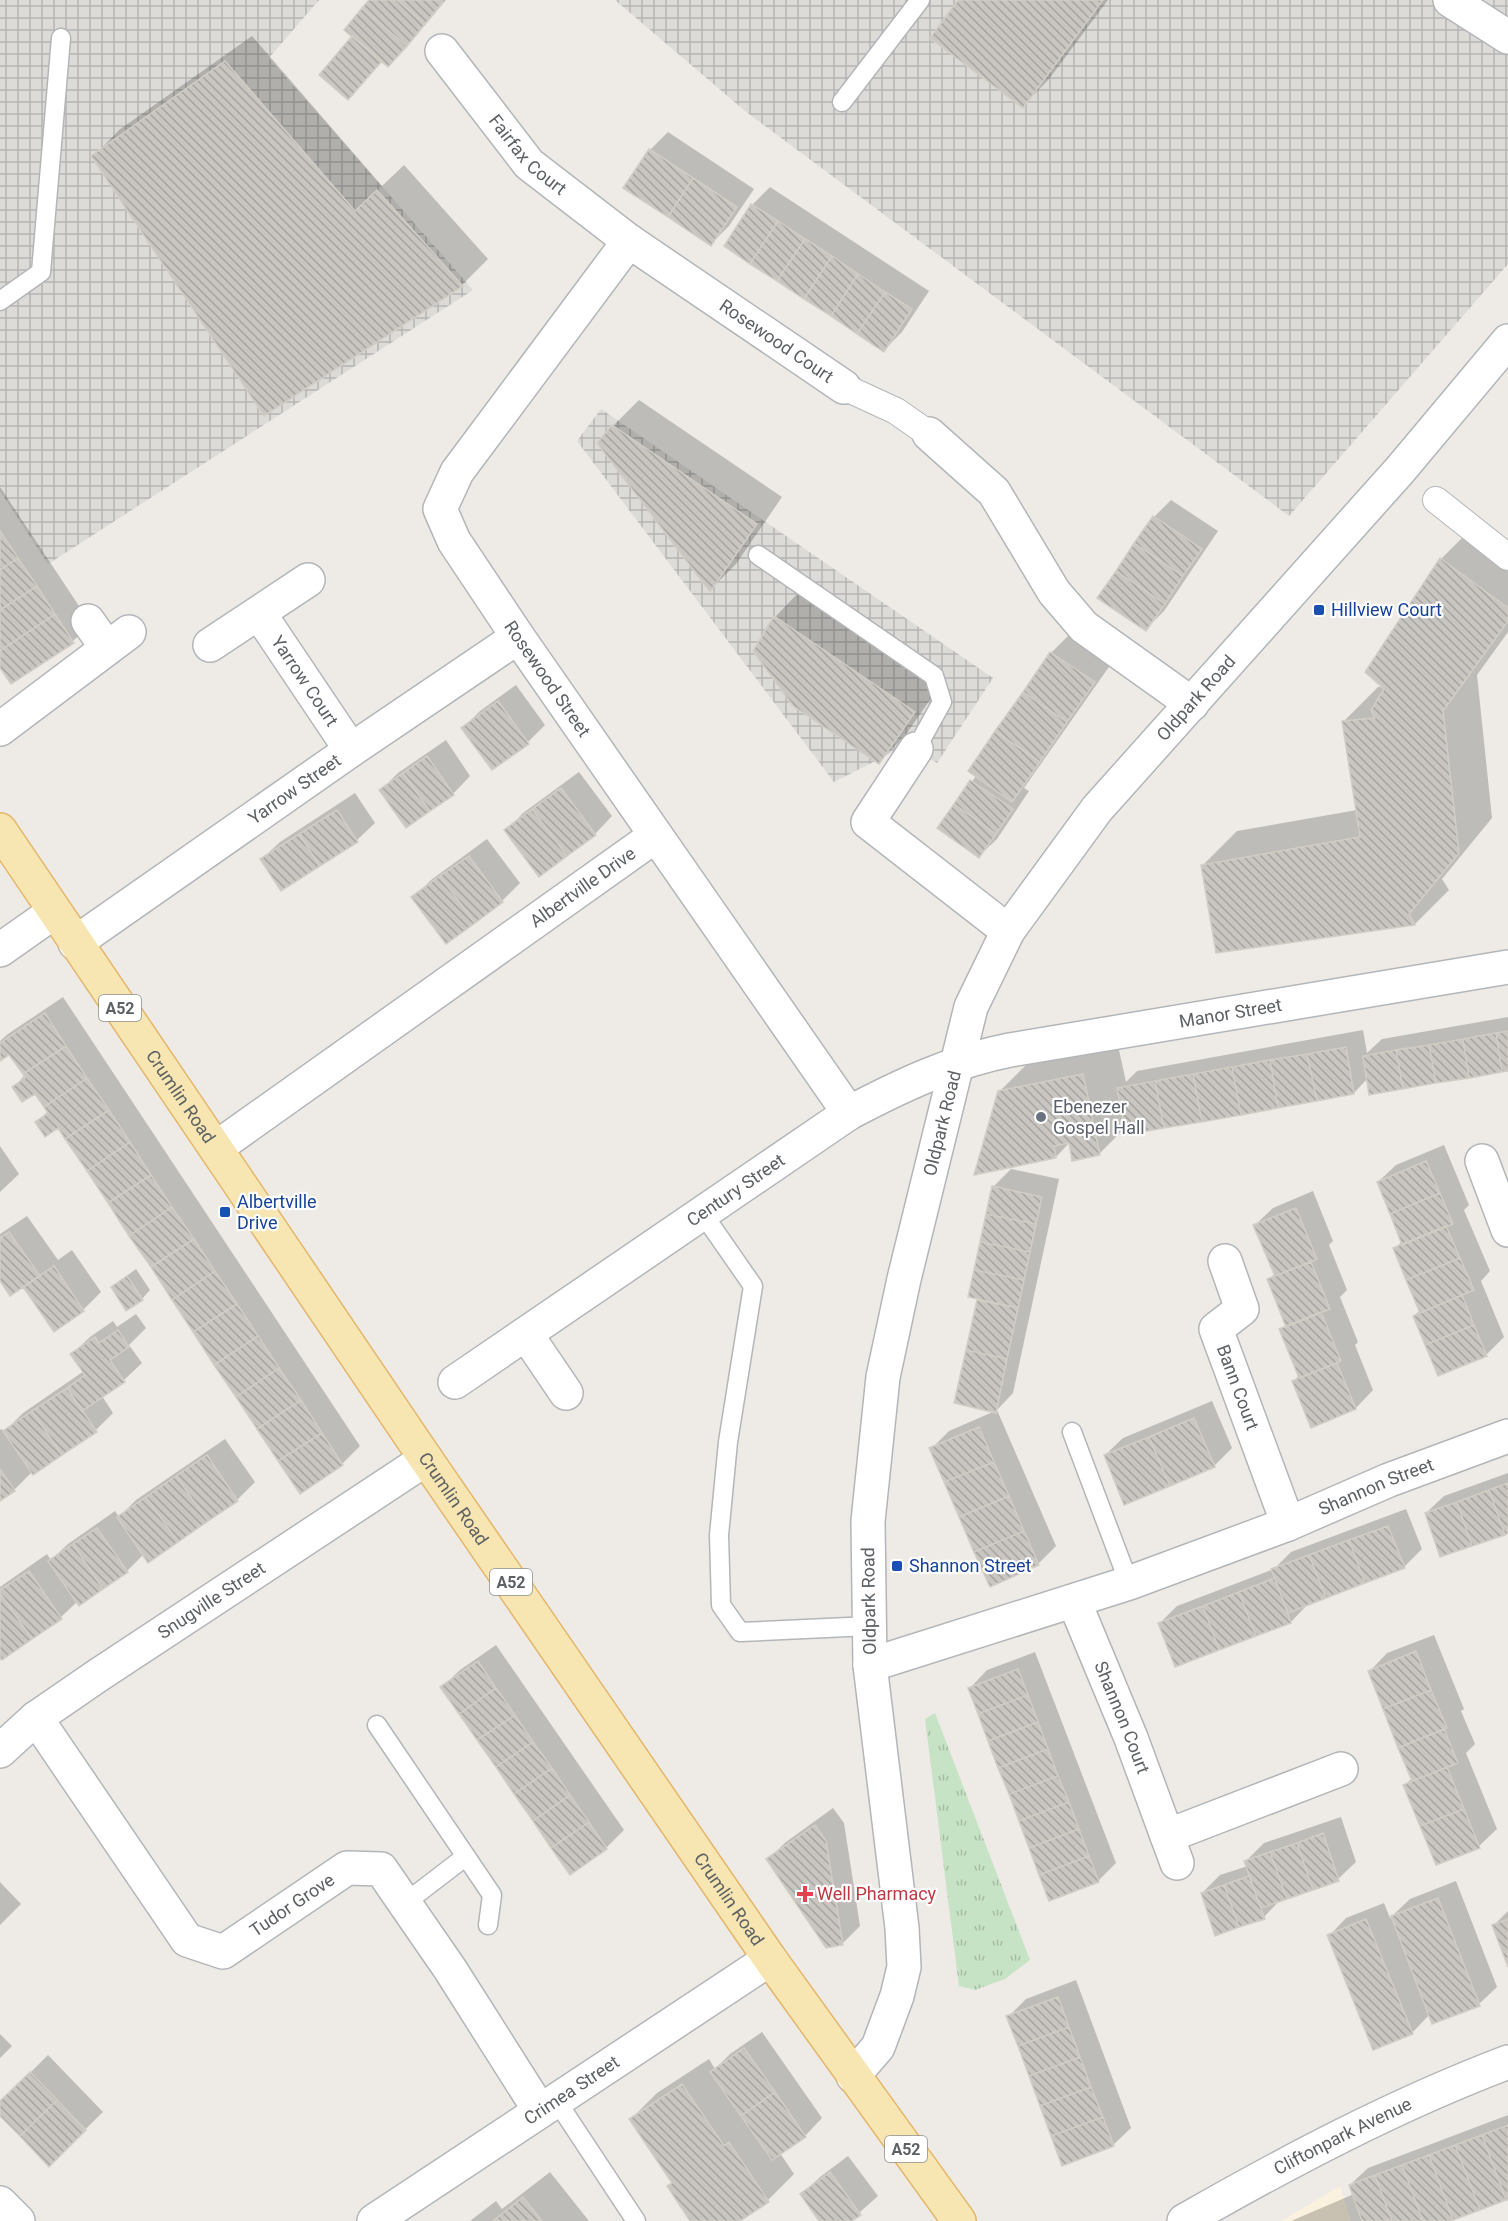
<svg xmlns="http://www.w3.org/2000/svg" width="1508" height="2221" font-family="Roboto,sans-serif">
	<defs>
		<pattern id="industrial-grid" width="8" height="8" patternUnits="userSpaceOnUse" patternTransform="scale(1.5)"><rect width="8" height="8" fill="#dddbd8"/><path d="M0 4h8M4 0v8" fill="none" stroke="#b6b5b3"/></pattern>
		<pattern id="grass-tufts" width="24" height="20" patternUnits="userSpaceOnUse" patternTransform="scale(1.5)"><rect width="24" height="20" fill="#c7e3c5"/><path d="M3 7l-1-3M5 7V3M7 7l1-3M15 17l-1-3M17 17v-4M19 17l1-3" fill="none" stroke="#a5bba4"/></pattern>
		<pattern id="building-back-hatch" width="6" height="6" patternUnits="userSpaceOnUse" patternTransform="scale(1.5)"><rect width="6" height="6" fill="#c9c6c2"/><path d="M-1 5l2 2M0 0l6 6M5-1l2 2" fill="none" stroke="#a6a4a1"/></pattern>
	</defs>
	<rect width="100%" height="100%" fill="#eeebe6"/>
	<path fill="#faf1de" d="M1340 2186 1351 2221H1281L1288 2217Z"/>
	<path fill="url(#industrial-grid)" d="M0 0H319L269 58 473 290 48 564 0 491Z
		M615 0H1508V264L1289 516 745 111Z
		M601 409 993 678 937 763 907 745 834 782 577 441Z"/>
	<path fill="url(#grass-tufts)" d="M935 1713 1030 1960 1005 1979 975 1990 959 1986 925 1719Z"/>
	<path fill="#0003" d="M371 0H446L406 48 388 65 383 60 348 98 354 36Z
		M960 0H1108L1049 79 1023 106Z
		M252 36 382 186 404 165 488 259 462 285 93 157 119 130Z
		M668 132 754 189 729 226 711 244 650 150Z
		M770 187 929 291 902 332 884 350 726 246 752 205Z
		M639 400 782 497 736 564 710 590 613 426Z
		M0 487 91 624 73 641 11 682 0 665Z
		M1171 500 1218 531 1164 611 1146 629 1154 517Z
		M1475 525 1508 549V632L1477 675 1492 818 1442 879 1449 890 1415 924 1217 952 1203 865 1237 831 1357 810 1344 721 1378 687H1384L1441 559Z
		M801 590 940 685 905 736 879 762 755 650 775 617Z
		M1069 635 1111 664 1024 788 1029 791 997 839 979 856 939 828 976 776 970 771 1051 653Z
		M516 685 545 725 528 742 463 728 480 711Z
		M446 740 470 776 453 794 381 790 398 773Z
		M579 772 612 816 595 834 506 831 523 813Z
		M355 793 375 823 357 840 282 889 262 859 280 842Z
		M487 839 520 883 502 901 446 942 413 898 431 880Z
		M63 997 360 1446 342 1464 58 1126 37 1122 48 1111 36 1092 14 1087 25 1075 10 1053 0 1059V1041L8 1034Z
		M1508 1017V1070L1368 1078 1354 1093 1126 1127 1099 1154 1070 1142 1056 1157 999 1092 1033 1058 1117 1041 1126 1082 1137 1071 1363 1030 1367 1053 1382 1039Z
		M1444 1145 1469 1205 1464 1210 1490 1271 1481 1281 1504 1337 1486 1355 1414 1316 1420 1310 1395 1249 1402 1241 1378 1182 1396 1165Z
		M0 1146 19 1174 0 1192Z
		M1011 1169 1059 1179 1013 1393 997 1410 1056 1546 1038 1564 931 1449 949 1431 995 1411 956 1402 978 1299 993 1187Z
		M1313 1191 1333 1241 1329 1245 1347 1290 1340 1297 1358 1342 1355 1345 1373 1390 1356 1408 1311 1426 1294 1381 1299 1375 1281 1330 1287 1324 1269 1280 1275 1273 1255 1225 1273 1208Z
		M27 1216 58 1260 72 1250 101 1292 83 1310 54 1330 24 1285 0 1278V1234Z
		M136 1269 150 1290 142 1299 112 1287Z
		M136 1314 146 1328 129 1345 142 1363 124 1380 102 1396 113 1413 96 1430 33 1471 14 1490 0 1499V1430L2 1429 4 1432 23 1413 84 1371 72 1354 90 1337 113 1321 117 1327Z
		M1212 1401 1232 1448 1214 1466 1105 1455 1123 1438Z
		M225 1439 255 1482 237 1500 144 1554 127 1571 78 1601 61 1617 0 1660V1587L47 1554 51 1560 68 1544 115 1511 119 1517 136 1500Z
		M1508 1473V1532L1426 1513 1444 1496Z
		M1406 1509 1422 1549 1404 1567 1308 1604 1291 1622 1176 1665 1160 1623 1177 1606 1274 1569 1291 1552Z
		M1434 1635 1464 1709 1461 1711 1475 1744 1466 1753 1497 1829 1479 1846 1405 1785 1412 1778 1370 1671 1387 1653Z
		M496 1645 624 1830 606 1848 570 1873 442 1687 460 1670Z
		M1035 1652 1116 1863 1098 1881 970 1688 987 1670Z
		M833 1808 844 1823 860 1926 842 1944 768 1859 786 1842Z
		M1341 1817 1356 1862 1338 1879 1281 1899 1264 1917 1202 1893 1220 1875 1248 1866 1246 1861 1264 1843Z
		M1456 1881 1497 1987 1479 2004 1430 2014 1412 2033 1329 1936 1346 1918 1384 1903 1390 1918 1410 1899Z
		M0 1882 21 1904 0 1925Z
		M1508 1911V1963L1493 1926Z
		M1076 1980 1131 2128 1113 2145 1008 2017 1026 1999Z
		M762 2032 822 2118 805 2136 780 2153 794 2174 768 2200 737 2221H692L673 2183 631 2119 657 2093 709 2059 715 2069 730 2054Z
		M0 2034 12 2046 0 2058Z
		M48 2055 103 2112 49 2165 0 2114V2103Z
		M1508 2115V2198L1447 2221H1291L1354 2194 1350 2185 1368 2168Z
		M848 2156 878 2196 850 2221H821L802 2194 820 2177Z
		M550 2172 589 2221H470L496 2201 502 2209Z"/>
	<path fill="url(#building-back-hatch)" stroke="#d2cdc4" stroke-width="1.5" d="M369 0H397L425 24 407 46 362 8Z
		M397 0H441L443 2 425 24Z
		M958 0H1103L1023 108 930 38Z
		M362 8 407 46 388 67 344 30Z
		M352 36 382 61 348 100 319 75Z
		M225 61 355 211 377 190 463 286 264 416 91 156Z
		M649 149 693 178 668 217 623 188Z
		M693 178 737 207 711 246 668 217Z
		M751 204 778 221 750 264 724 246Z
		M778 221 805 239 777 281 750 264Z
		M805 239 832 256 804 299 777 281Z
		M832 256 858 274 831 316 804 299Z
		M858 274 885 292 857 334 831 316Z
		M885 292 912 309 884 352 857 334Z
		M612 425 757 524 710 592 597 443Z
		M1153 516 1202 549 1183 576 1134 543Z
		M0 531 18 558 0 570Z
		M1134 543 1183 576 1165 604 1116 571Z
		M18 558 37 586 0 610V570Z
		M1440 558 1508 608V621L1443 711 1459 853 1409 914 1415 925 1216 953 1201 865 1360 837 1342 721 1375 718 1371 710 1384 689 1365 672Z
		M1116 571 1165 604 1146 631 1097 598Z
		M37 586 55 614 0 651V610Z
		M55 614 74 643 11 684 0 668V651Z
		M774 616 915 712 879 764 793 706 753 651Z
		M1050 652 1095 682 1067 722 1023 692Z
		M1023 692 1067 722 1040 762 995 731Z
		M498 701 529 744 492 770 461 728Z
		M995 731 1040 762 1012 802 968 771Z
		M427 756 454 795 430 811 403 773Z
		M403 773 430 811 406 828 379 790Z
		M970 780 1013 809 996 834 954 804Z
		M561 788 596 835 567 856 532 809Z
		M954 804 996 834 979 858 937 828Z
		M532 809 567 856 539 877 504 830Z
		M337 810 358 842 320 866 299 834Z
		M299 834 320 866 281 891 260 859Z
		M469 856 503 902 475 923 440 876Z
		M440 876 475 923 446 944 411 897Z
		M45 1013 66 1046 23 1074 9 1055 0 1061V1043Z
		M1508 1031V1071L1502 1072 1496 1033Z
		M1496 1033 1502 1072 1469 1078 1463 1039Z
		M1463 1039 1469 1078 1436 1083 1429 1045Z
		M1429 1045 1436 1083 1403 1089 1396 1050Z
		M66 1046 87 1078 44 1107 35 1094 22 1102 12 1087 25 1078 23 1074Z
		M1346 1047 1354 1094 1317 1101 1307 1054Z
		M1396 1050 1403 1089 1369 1095 1363 1056Z
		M1307 1054 1317 1101 1278 1108 1270 1060Z
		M1270 1060 1278 1108 1241 1115 1232 1067Z
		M1232 1067 1241 1115 1202 1122 1193 1074Z
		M1083 1074 1100 1155 1072 1161 1069 1143 1054 1146 1056 1158 974 1175 998 1091Z
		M1193 1074 1202 1122 1164 1128 1155 1081Z
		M87 1078 109 1110 65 1139 58 1128 45 1137 35 1122 48 1113 44 1107Z
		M1155 1081 1164 1128 1126 1135 1117 1088Z
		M109 1110 130 1142 87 1171 65 1139Z
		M130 1142 151 1175 108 1203 87 1171Z
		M1426 1161 1440 1193 1390 1214 1377 1182Z
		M151 1175 172 1207 129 1236 108 1203Z
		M992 1186 1042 1197 1036 1224 986 1214Z
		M1440 1193 1453 1224 1402 1245 1390 1214Z
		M172 1207 194 1239 151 1267 129 1236Z
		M1296 1208 1317 1259 1275 1276 1253 1225Z
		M986 1214 1036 1224 1030 1252 980 1242Z
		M1446 1226 1460 1258 1406 1280 1393 1248Z
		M9 1232 40 1276 10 1296 0 1281V1238Z
		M194 1239 215 1271 172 1300 151 1267Z
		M980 1242 1030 1252 1024 1280 974 1270Z
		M1460 1258 1474 1290 1420 1313 1406 1280Z
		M1311 1262 1330 1309 1286 1327 1267 1279Z
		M54 1266 84 1311 54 1332 23 1287Z
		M974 1270 1024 1280 1018 1308 968 1297Z
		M215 1271 237 1304 193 1332 172 1300Z
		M127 1276 143 1300 126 1311 111 1287Z
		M1462 1295 1474 1325 1425 1345 1413 1316Z
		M977 1300 1018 1308 1007 1359 966 1350Z
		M237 1304 258 1336 214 1365 193 1332Z
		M1321 1312 1341 1361 1299 1378 1279 1329Z
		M1474 1325 1487 1356 1438 1376 1425 1345Z
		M118 1330 129 1347 110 1360 125 1382 82 1411 67 1388 85 1375 70 1354 95 1337 99 1343Z
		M258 1336 279 1368 236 1397 214 1365Z
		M966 1350 1007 1359 996 1413 954 1403Z
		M1337 1363 1356 1409 1311 1428 1292 1381Z
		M279 1368 301 1400 257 1429 236 1397Z
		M67 1388 97 1432 62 1455 32 1411Z
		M301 1400 322 1433 278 1461 257 1429Z
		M32 1411 62 1455 33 1475 3 1431Z
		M1194 1418 1215 1467 1170 1486 1149 1437Z
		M979 1427 994 1462 944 1482 929 1448Z
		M322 1433 343 1465 300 1494 278 1461Z
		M1149 1437 1170 1486 1124 1505 1104 1455Z
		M207 1455 238 1501 208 1521 176 1476Z
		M994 1462 1009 1496 959 1517 944 1482Z
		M0 1469 15 1491 0 1501Z
		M176 1476 208 1521 178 1542 146 1497Z
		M1508 1483V1533L1505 1535 1489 1490Z
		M1489 1490 1505 1535 1472 1546 1457 1502Z
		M1009 1496 1024 1531 974 1552 959 1517Z
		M146 1497 178 1542 148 1563 117 1517Z
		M1457 1502 1472 1546 1440 1557 1425 1513Z
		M1388 1526 1405 1568 1365 1583 1349 1540Z
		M97 1528 128 1572 103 1589 73 1544Z
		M1024 1531 1039 1565 990 1587 974 1552Z
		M1349 1540 1365 1583 1326 1598 1309 1555Z
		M73 1544 103 1589 79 1606 48 1561Z
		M1309 1555 1326 1598 1288 1613 1271 1569Z
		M29 1571 62 1619 32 1639 0 1593V1590Z
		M1275 1578 1291 1623 1256 1636 1239 1592Z
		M1239 1592 1256 1636 1219 1650 1203 1606Z
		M0 1593 32 1639 2 1660 0 1657Z
		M1203 1606 1219 1650 1175 1667 1158 1623Z
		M1416 1651 1431 1690 1383 1709 1368 1671Z
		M478 1661 496 1688 459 1714 440 1687Z
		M1018 1669 1028 1695 978 1714 968 1688Z
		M496 1688 515 1715 477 1740 459 1714Z
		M1431 1690 1447 1728 1398 1748 1383 1709Z
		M1028 1695 1038 1722 988 1741 978 1714Z
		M515 1715 533 1742 496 1767 477 1740Z
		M1038 1722 1048 1749 998 1768 988 1741Z
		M1444 1729 1458 1763 1412 1781 1398 1748Z
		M533 1742 552 1768 514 1794 496 1767Z
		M1048 1749 1058 1776 1009 1794 998 1768Z
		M1447 1767 1464 1809 1420 1826 1403 1785Z
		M552 1768 570 1795 533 1821 514 1794Z
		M1058 1776 1069 1802 1019 1821 1009 1794Z
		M570 1795 589 1822 551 1848 533 1821Z
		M1069 1802 1079 1829 1029 1848 1019 1821Z
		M1464 1809 1480 1848 1436 1865 1420 1826Z
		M589 1822 607 1849 570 1875 551 1848Z
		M815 1825 826 1841 843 1945 826 1948 766 1859Z
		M1079 1829 1089 1856 1039 1875 1029 1848Z
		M1323 1833 1339 1881 1313 1890 1297 1843Z
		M1297 1843 1313 1890 1287 1899 1270 1852Z
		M1270 1852 1287 1899 1261 1908 1244 1861Z
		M1089 1856 1099 1882 1049 1901 1039 1875Z
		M1249 1876 1265 1919 1239 1927 1224 1885Z
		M1224 1885 1239 1927 1215 1936 1201 1893Z
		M1438 1898 1480 2006 1432 2024 1391 1916Z
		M1366 1919 1413 2034 1373 2050 1327 1935Z
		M1508 1919V1967L1492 1925Z
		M1058 1997 1069 2027 1018 2046 1006 2016Z
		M1069 2027 1080 2057 1029 2076 1018 2046Z
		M744 2048 775 2092 741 2116 710 2072Z
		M1080 2057 1091 2087 1040 2106 1029 2076Z
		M30 2072 57 2100 20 2136 0 2116V2101Z
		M682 2084 724 2146 729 2142 769 2202 740 2221H690L667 2186 672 2183 629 2119Z
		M1091 2087 1103 2117 1051 2136 1040 2106Z
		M775 2092 806 2137 772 2160 741 2116Z
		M57 2100 86 2130 49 2167 20 2136Z
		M1103 2117 1114 2146 1062 2166 1051 2136Z
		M1508 2125V2200H1506L1482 2135Z
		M1482 2135 1506 2200 1480 2210 1455 2145Z
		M1455 2145 1480 2210 1453 2220 1429 2155Z
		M1429 2155 1453 2220 1451 2221H1423L1402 2165Z
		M1402 2165 1423 2221H1392L1375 2175Z
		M830 2172 861 2215 852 2221H819L800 2194Z
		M1375 2175 1392 2221H1362L1349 2185Z
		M523 2197 542 2221H493Z"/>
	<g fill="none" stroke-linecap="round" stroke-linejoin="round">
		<g stroke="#b3b6b9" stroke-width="21">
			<path id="service" d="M842 102 920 0
				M0 301 41 272 61 38
				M758 555 934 676 942 702 916 749
				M703 1214 753 1286 728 1442 719 1535 721 1605 740 1632 870 1626
				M1072 1432 1129 1583
				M377 1725 492 1895 488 1925
				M405 1903 465 1857
				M556 2100 636 2221"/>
		</g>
		<g stroke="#b3b6b9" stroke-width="28">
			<path id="pedestrian" d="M844 387 896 411 929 434
				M1436 500 1508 557"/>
		</g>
		<g stroke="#b3b6b9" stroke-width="36">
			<g id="minor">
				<path id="s1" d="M442 51 529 164 629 241 844 387"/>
				<path id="s2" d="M629 241 457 472 440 509 454 541 518 637 849 1113"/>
				<path d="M929 434 994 492 1054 592 1084 627 1192 704"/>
				<path id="s3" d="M259 613 351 750"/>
				<path d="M88 621 107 648"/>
				<path d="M210 645 308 580"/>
				<path d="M0 729 129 632"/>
				<path d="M916 749 868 822 1008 931"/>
				<path id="s4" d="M75 943 351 750 518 637"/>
				<path d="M0 950 54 912"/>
				<path id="s5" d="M216 1148 655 836"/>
				<path d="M1482 1161 1508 1230"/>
				<path id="s6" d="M1225 1261 1242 1309 1216 1329 1288 1524"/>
				<path d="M526 1334 566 1393"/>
				<path id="s7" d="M455 1382 849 1113C900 1086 953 1061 1010 1050L1508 967"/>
				<path id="s8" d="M1074 1601 1131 1738 1177 1863"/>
				<path id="s9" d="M870 1665 1129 1583 1288 1524 1389 1480 1508 1436"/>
				<path id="s10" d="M36 1718 187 1940 223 1952 347 1868 381 1869 450 1969 540 2111"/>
				<path id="s11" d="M0 1751 36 1718 97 1676 426 1459"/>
				<path d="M1167 1836 1341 1769"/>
				<path d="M0 2203 18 2221"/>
				<path id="s12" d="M374 2221 770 1959"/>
			</g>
		</g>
		<g stroke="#b3b6b9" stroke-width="36">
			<g id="tertiary">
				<path d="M1450 0 1508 37"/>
				<path id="s13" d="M1184 2221C1289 2161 1395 2105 1508 2062"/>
			</g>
		</g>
		<g stroke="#b2b5b9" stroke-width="36">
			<g id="secondary">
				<path id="s14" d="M853 2076 878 2047 897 1996 904 1967 902 1928 870 1665 868 1521 883 1377 904 1279 971 1007 1008 931 1097 809 1400 470 1508 341"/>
			</g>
		</g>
		<g stroke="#e3b66a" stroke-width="36">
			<g id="primary">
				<path id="s15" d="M0 830 426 1459 770 1959 959 2221"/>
			</g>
		</g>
		<use href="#service" stroke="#fff" stroke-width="18"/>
		<use href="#pedestrian" stroke="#fff" stroke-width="26"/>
		<use href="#minor" stroke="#fff" stroke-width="33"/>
		<use href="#tertiary" stroke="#fff" stroke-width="33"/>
		<use href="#secondary" stroke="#fff" stroke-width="33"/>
		<use href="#primary" stroke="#f7e5b2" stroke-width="33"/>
	</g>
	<g fill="#1a4fb4" stroke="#fff" stroke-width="2">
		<rect x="1313" y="604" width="12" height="12" rx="3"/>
		<rect x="219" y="1206" width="12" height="12" rx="3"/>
		<rect x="891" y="1560" width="12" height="12" rx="3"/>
	</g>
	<circle fill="#6b7280" stroke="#fff" stroke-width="2" cx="1041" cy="1117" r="6"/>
	<path fill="#e0444e" stroke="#fff" stroke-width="2" d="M802 1885h6v6h6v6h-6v6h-6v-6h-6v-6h6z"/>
	<g text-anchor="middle" stroke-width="4.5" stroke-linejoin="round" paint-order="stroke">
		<g fill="#fff" stroke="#8e9092" stroke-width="1.5">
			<rect x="99" y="995" width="42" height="26" rx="4.5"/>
			<rect x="490" y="1569" width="42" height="26" rx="4.5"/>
			<rect x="885" y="2136" width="42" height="26" rx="4.5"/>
		</g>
		<g font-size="16" font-weight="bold" fill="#5d6164">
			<text x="120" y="1014">A52</text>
			<text x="511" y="1588">A52</text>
			<text x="906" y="2155">A52</text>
		</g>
		<g font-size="18" fill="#5d6164" stroke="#fff">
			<text dy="6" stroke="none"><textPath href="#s1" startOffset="135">Fairfax Court</textPath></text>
			<text dy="6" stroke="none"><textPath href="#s1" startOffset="447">Rosewood Court</textPath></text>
			<text dy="6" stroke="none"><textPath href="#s2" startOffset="530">Rosewood Street</textPath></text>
			<text dy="6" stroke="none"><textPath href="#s3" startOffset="82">Yarrow Court</textPath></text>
			<text dy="6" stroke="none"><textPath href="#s14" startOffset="1480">Oldpark Road</textPath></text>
			<text dy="6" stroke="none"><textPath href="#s4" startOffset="268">Yarrow Street</textPath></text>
			<text dy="6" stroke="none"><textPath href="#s5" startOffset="450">Albertville Drive</textPath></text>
			<text dy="6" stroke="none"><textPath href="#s7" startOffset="874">Manor Street</textPath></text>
			<text dy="6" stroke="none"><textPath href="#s15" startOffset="322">Crumlin Road</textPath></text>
			<text dy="6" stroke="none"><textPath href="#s14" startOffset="976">Oldpark Road</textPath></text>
			<text dy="6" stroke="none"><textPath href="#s7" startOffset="340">Century Street</textPath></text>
			<text dy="6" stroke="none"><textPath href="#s6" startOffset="146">Bann Court</textPath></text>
			<text dy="6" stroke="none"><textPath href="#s9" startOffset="537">Shannon Street</textPath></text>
			<text dy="6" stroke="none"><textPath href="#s15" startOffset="808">Crumlin Road</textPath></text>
			<text dy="6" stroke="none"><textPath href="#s11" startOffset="260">Snugville Street</textPath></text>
			<text transform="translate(869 1601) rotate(-91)" y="6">Oldpark Road</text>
			<text dy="6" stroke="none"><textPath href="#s8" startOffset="126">Shannon Court</textPath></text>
			<text dy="6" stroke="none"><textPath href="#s15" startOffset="1294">Crumlin Road</textPath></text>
			<text dy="6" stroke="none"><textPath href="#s10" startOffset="390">Tudor Grove</textPath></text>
			<text dy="6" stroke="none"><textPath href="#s12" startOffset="237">Crimea Street</textPath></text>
			<text dy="6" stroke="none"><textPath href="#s13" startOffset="180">Cliftonpark Avenue</textPath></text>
		</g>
		<g font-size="18" fill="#164399" stroke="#fff" text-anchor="start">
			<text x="1331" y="616">Hillview Court</text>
			<text x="237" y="1208">Albertville<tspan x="237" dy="21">Drive</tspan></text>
			<text x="909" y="1572">Shannon Street</text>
		</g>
		<g font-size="18" fill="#5b616d" stroke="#fff" text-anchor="start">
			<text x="1053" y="1113">Ebenezer<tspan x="1053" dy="21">Gospel Hall</tspan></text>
		</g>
		<g font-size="18" fill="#be3a42" stroke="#fff" text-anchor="start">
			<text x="817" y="1900">Well Pharmacy</text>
		</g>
	</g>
</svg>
